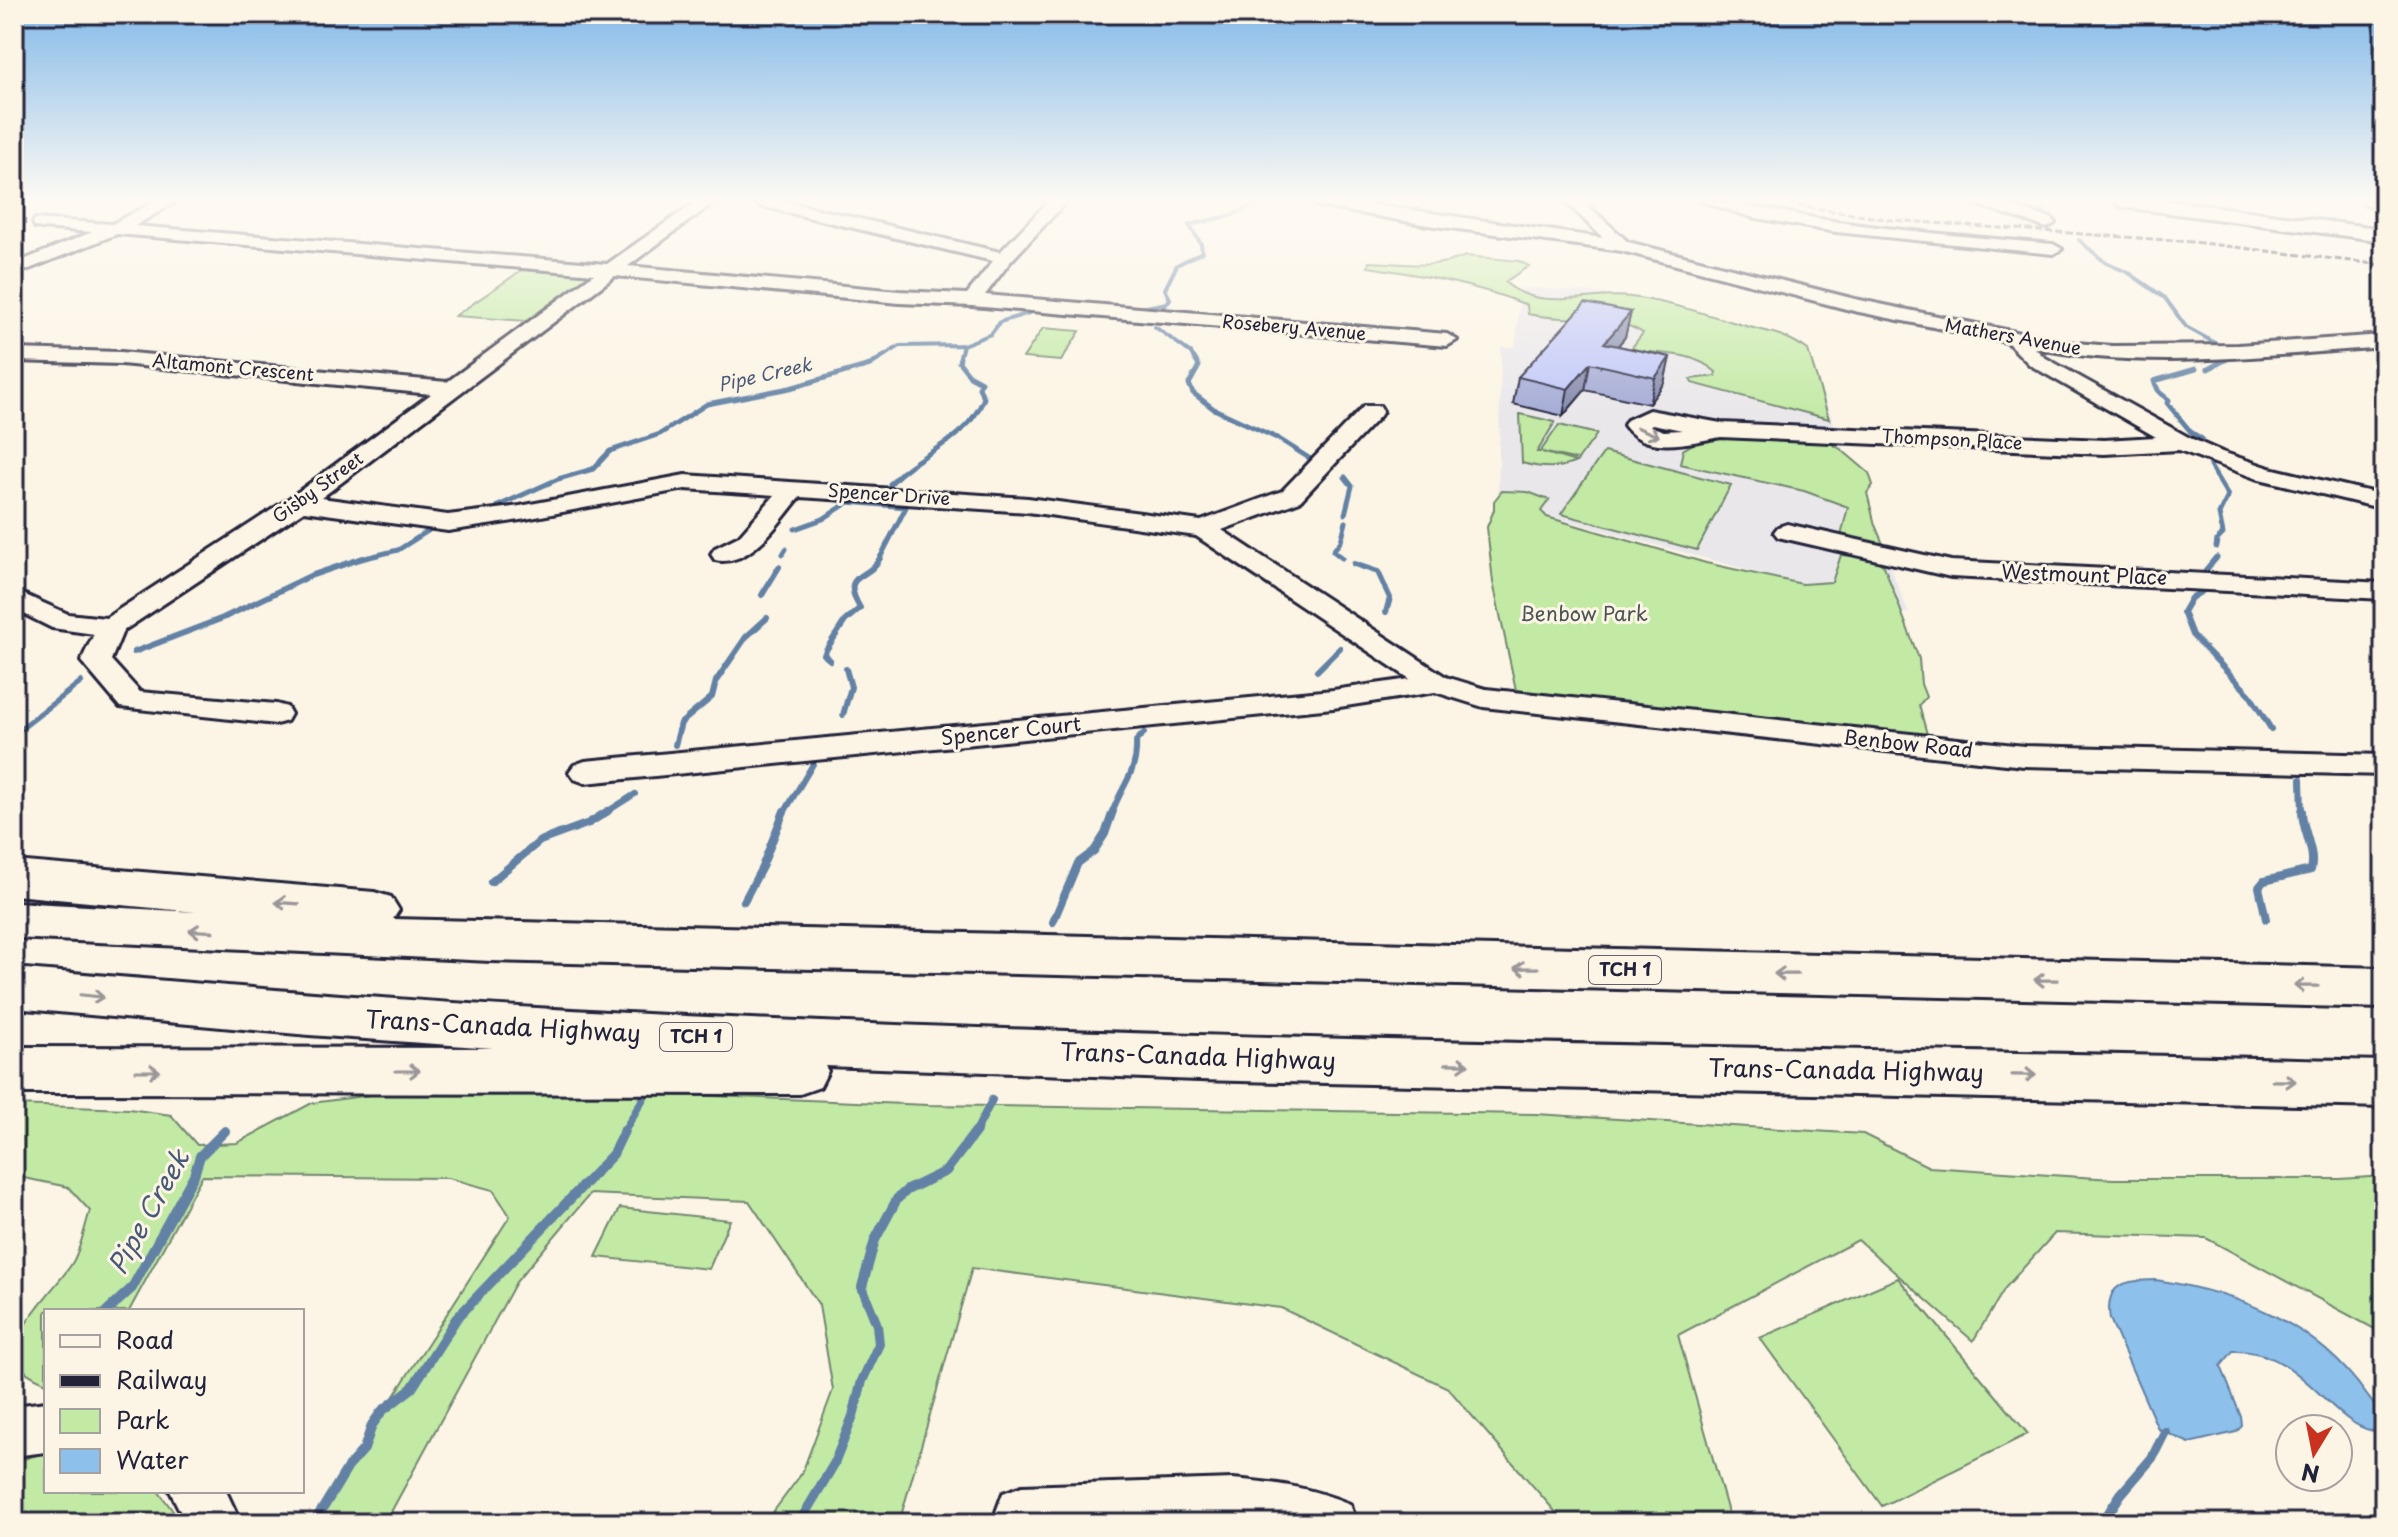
<svg xmlns="http://www.w3.org/2000/svg" width="2398" height="1537" font-family="'Playpen Sans',sans-serif">
	<rect width="100%" height="100%" fill="#fcf5e5"/>
	<filter id="ink" filterUnits="userSpaceOnUse"><feTurbulence type="fractalNoise" baseFrequency=".0125" numOctaves="2"/><feDisplacementMap in="SourceGraphic" scale="16" xChannelSelector="R" yChannelSelector="G"/><feConvolveMatrix kernelMatrix="1 2 1 2 8 2 1 2 1" color-interpolation-filters="sRGB"/></filter>
	<g filter="url(#ink)">
		<path fill="#eae7eb" d="M1521 287 1600 293 1803 344 1909 614 1498 502 1501 347H1515Z"/>
		<path fill="#c2eaa5" stroke="#728670" stroke-width="2" d="M1466 256 1519 261 1529 266 1505 282C1538 313 1591 292 1631 297 1668 302 1703 313 1739 324 1768 333 1781 331 1808 350L1829 419 1692 383 1690 379 1715 376 1716 372C1690 350 1662 355 1630 350L1643 333C1610 312 1565 323 1528 314L1527 305C1477 285 1422 275 1368 267L1369 262C1403 263 1433 270 1466 256Z
			M522 270 604 275 541 322 455 316Z
			M1043 328 1080 331 1061 361 1023 358Z
			M1520 414 1555 422 1537 452H1540L1559 425 1597 434 1578 460 1542 452 1576 462C1559 470 1540 468 1522 463Z
			M1706 436 1820 437 1842 450 1869 473 1873 485 1867 493 1875 525 1886 551 1841 536 1848 507 1804 491 1680 464 1683 450Z
			M1604 452 1731 485 1697 550 1561 514Z
			M1502 491 1528 492 1549 500 1541 511 1547 517 1706 563 1802 584 1832 582 1841 555 1872 557 1884 566 1919 659 1921 684 1926 697 1919 705 1928 738 1516 690 1493 582 1487 527 1494 510V501Z
			M445 1085 928 1105 1536 1114 1863 1134 1929 1167 2113 1179H2340L2384 1176V1334L2206 1238 2055 1233 2005 1288 1973 1341 1858 1240 1678 1335 1731 1523H1565L1448 1388 1281 1308 972 1268 899 1523H765L802 1473 833 1390 819 1305 749 1201 590 1194 516 1282 385 1523H312L510 1216 493 1190 448 1178 202 1176 129 1311H46V1383C36 1378 21 1372 16 1360 6 1334 58 1286 71 1265 81 1250 84 1228 90 1211L68 1187 14 1176V1105L129 1109 171 1115 197 1145 237 1143 312 1103Z
			M620 1208 730 1220 709 1269 596 1257Z
			M1898 1278 2028 1434 1882 1506 1760 1338Z
			M43 1453 46 1454V1491H158L182 1523H14V1462Z"/>
		<path fill="#8dc0ea" stroke="#6281a4" stroke-width="2" d="M2156 1280C2239 1293 2316 1323 2366 1394 2374 1405 2386 1417 2382 1432 2331 1432 2307 1348 2233 1351L2221 1366 2241 1417 2242 1426 2236 1432 2189 1443 2158 1429 2110 1319C2104 1282 2126 1281 2156 1280Z"/>
		<g fill="none" stroke-linecap="round" stroke-linejoin="round">
			<path stroke="#6281a4" stroke-width="4" d="M2029 201 2052 218
				M2079 240 2106 263 2129 273 2165 298 2186 327 2215 343
				M1136 309 1167 303
				M1161 311 1170 299 1165 289 1177 265 1202 252 1201 244 1189 225 1233 215 1259 201
				M1155 327 1191 353 1195 360
				M877 360 900 346 963 345
				M959 360 963 345 991 334 1000 322 1029 313"/>
			<path stroke="#6281a4" stroke-width="5" d="M1194 358 1199 366 1189 384 1193 393 1214 409 1279 439 1312 460
				M2196 369 2154 381 2159 392 2169 400 2167 403 2191 432 2202 439 2203 445
				M2208 369 2227 359
				M2210 466 2228 496 2219 514 2223 534 2217 540 2216 547
				M1345 477 1352 486 1345 514
				M890 484C921 449 965 445 984 398L979 388 981 382 970 376 959 362 960 358
				M498 506 558 479 593 469 610 451 660 434 707 404 790 388 870 365 881 358
				M795 529 823 519 849 502 906 507 879 560
				M783 554 786 549
				M1342 558 1333 551 1341 541 1346 522
				M357 560 398 550 428 531
				M2214 560 2217 557"/>
			<path stroke="#6281a4" stroke-width="6" d="M1354 564 1378 572 1390 598 1386 612
				M2206 570 2216 558
				M2204 590 2191 598 2183 612 2192 635 2250 695 2271 729
				M762 595 779 567
				M134 652 223 618 310 576 363 558
				M830 660 824 655 826 650 845 621 860 608C839 571 868 582 880 558
				M1317 671 1340 648
				M843 715 851 687 846 669
				M14 734 81 682
				M675 745 681 723 712 697 716 681 746 637 767 618
				M2301 779 2302 813
				M605 813 635 794
				M784 813 813 764
				M1112 813C1122 784 1138 773 1136 741L1144 733"/>
			<path stroke="#6281a4" stroke-width="8" d="M491 882 540 841 589 823 608 811
				M744 901 762 867 784 811
				M2266 919 2259 887 2264 881 2311 870C2316 850 2302 831 2302 811
				M1053 922 1078 863 1094 851 1105 834 1113 811
				M623 1133 644 1097
				M975 1133 992 1100"/>
			<path stroke="#6281a4" stroke-width="10" d="M107 1311 132 1288 194 1175 200 1156 225 1131
				M314 1523 348 1467 364 1449 372 1425 382 1411 412 1388 456 1319 613 1154 624 1131
				M799 1523 834 1464 853 1416 862 1381 879 1344 877 1325 862 1287 875 1240 897 1199 907 1190 946 1171 976 1131
				M2102 1523 2121 1494 2152 1458 2165 1432"/>
			<g stroke="#22223b" stroke-width="6">
				<path id="minor" d="M156 201H177L135 226 607 264 697 201H716L628 266 899 291 967 294 993 261 761 206 753 201H784L1000 252 1049 201H1067L1010 262 985 295 1447 334 1457 340 1447 346 972 306 899 303 615 276 321 498 448 515 520 506 685 475 1028 498 1201 521 1282 491 1364 406H1380L1383 411 1380 416 1300 501 1222 530 1446 677 1486 689 2024 746 2384 755V775L2024 766 1483 707 1435 692 1333 708 585 783 574 779 569 772 574 765 585 761 1333 690 1410 679 1196 536 1028 512 800 497C780 520 751 568 715 560L711 554 715 548 739 536 775 495 685 489 520 520 448 531 304 511 123 631 111 660 140 692 276 704 287 707 291 714 287 721 276 724 120 707 81 661 94 634 52 628 14 609V590L68 614 106 618 290 498 431 394 121 364 14 361V349L121 352 447 382 594 274 117 234 14 275V264L92 232 41 228 35 227 33 223 35 219 112 224Z
					M1310 201H1349L1603 238 1565 201H1583L1628 242 1855 299 2064 342 2112 346 2238 345 2384 335V347C2271 355 2146 371 2035 348L2044 357 2190 438 2222 452 2270 468 2384 495V509L2255 478 2179 450 2104 454 1721 437C1690 442 1646 456 1624 425L1627 420 1649 410 1721 423 2104 440 2156 437 2030 365 2007 342 1854 311 1622 251 1428 225 1318 206ZM1652 424 1682 430 1664 431 1650 426Z
					M1700 201C1747 201 1793 216 1839 222 1910 232 1982 238 2053 244L2062 249 2053 254 1836 232 1751 217Z
					M1967 201H1993L2053 219 2055 223 2047 228Z
					M2363 201H2384V208L2365 204Z
					M1787 524 1951 561 2384 583V599L1951 577 1778 537 1774 532 1778 527Z
					M46 1402V1452L14 1456V1406Z
					M1233 1479C1278 1483 1308 1487 1350 1504L1357 1523H1000L996 1512 1003 1493 1022 1486Z
					M170 1491H226L241 1523H186Z"/>
			</g>
			<g stroke="#22223b" stroke-width="6">
				<path id="major" d="M2113 201H2173L2384 229V241L2123 207Z"/>
			</g>
			<g stroke="#22223b" stroke-width="6">
				<path id="highway" d="M14 861 374 892 391 897 399 910 393 919 2384 968V1008L491 961 14 938V902L196 912 14 895Z
					M14 968C212 985 410 1002 608 1012 1200 1043 1792 1046 2384 1061V1107L1198 1080 825 1066 828 1071 820 1087 800 1094 14 1093V1047L493 1048 309 1035 14 1008Z"/>
			</g>
			<use href="#minor" fill="#fcf5e5" fill-rule="evenodd"/>
			<use href="#major" fill="#fcf5e5" fill-rule="evenodd"/>
			<use href="#highway" fill="#fcf5e5" fill-rule="evenodd"/>
			<path stroke="#22223b" stroke-width="3" stroke-dasharray="7 3" stroke-linecap="butt" d="M1768 201 1892 220 2193 242 2384 265"/>
		</g>
		<path fill="#a4abd6" stroke="#22223b" stroke-width="2" d="M1631 312 1625 337 1618 346 1670 357 1664 383 1649 404 1585 390 1563 416 1513 404 1518 377Z"/>
		<path fill="#868bae" stroke="#22223b" stroke-width="2" d="M1631 312 1625 337 1601 366 1604 343Z
			M1670 357 1664 383 1649 404 1655 378Z
			M1590 363 1585 390 1563 416 1568 389Z"/>
		<path fill="#bfc7f9" stroke="#22223b" stroke-width="2" d="M1585 303 1631 312 1604 343 1670 357 1655 378 1590 363 1568 389 1518 377Z"/>
		<defs><path id="oneway-shaft" d="M-6 0H5M1.5-3L5.5 0L1.5 3" fill="none" stroke-width="1.6" stroke-linecap="round" stroke-linejoin="round" transform="scale(2)"/></defs>
		<g stroke="#9a9698">
			<use href="#oneway-shaft" transform="translate(1648 432) rotate(23)"/>
			<use href="#oneway-shaft" transform="translate(287 903) rotate(-176)"/>
			<use href="#oneway-shaft" transform="translate(201 931) rotate(-177)"/>
			<use href="#oneway-shaft" transform="translate(1526 968) rotate(-179)"/>
			<use href="#oneway-shaft" transform="translate(1786 974) rotate(-179)"/>
			<use href="#oneway-shaft" transform="translate(2046 980) rotate(-179)"/>
			<use href="#oneway-shaft" transform="translate(2306 986) rotate(-179)"/>
			<use href="#oneway-shaft" transform="translate(92 996) rotate(6)"/>
			<use href="#oneway-shaft" transform="translate(1457 1064) rotate(1)"/>
			<use href="#oneway-shaft" transform="translate(148 1071)"/>
			<use href="#oneway-shaft" transform="translate(408 1071)"/>
			<use href="#oneway-shaft" transform="translate(2024 1075) rotate(1)"/>
			<use href="#oneway-shaft" transform="translate(2284 1081) rotate(1)"/>
		</g>
	</g>
	<linearGradient id="sky" x2="0" y2="1"><stop stop-color="#83b9e9"/><stop offset="0.48" stop-color="#fefaf3"/><stop offset="1" stop-color="#fefaf3" stop-opacity="0"/></linearGradient>
	<rect width="2398" height="417" fill="url(#sky)"/>
	<g text-anchor="middle" stroke-width="6" stroke-linejoin="round" paint-order="stroke">
		<g font-size="18" fill="#22223b" stroke="#fcf5e5">
			<text transform="translate(1294 328) rotate(5)" y="6">Rosebery Avenue</text>
			<text transform="translate(2013 337) rotate(10)" y="6">Mathers Avenue</text>
			<text transform="translate(233 368) rotate(5)" y="6">Altamont Crescent</text>
			<text transform="translate(1952 440) rotate(3)" y="6">Thompson Place</text>
			<text transform="translate(318 488) rotate(-36)" y="6">Gisby Street</text>
			<text transform="translate(889 495) rotate(4)" y="6">Spencer Drive</text>
		</g>
		<g font-size="18" font-style="italic" fill="#475978" stroke="#fcf5e5">
			<text transform="translate(765 375) rotate(-13)" y="6">Pipe Creek</text>
		</g>
		<g fill="#fcf5e5" stroke="#63616e" stroke-width="2">
			<rect x="1589" y="956" width="72" height="28" rx="6"/>
			<rect x="660" y="1023" width="72" height="28" rx="6"/>
		</g>
		<g font-size="18" font-weight="bold" fill="#22223b">
			<text x="1625" y="976">TCH 1</text>
			<text x="696" y="1043">TCH 1</text>
		</g>
		<g font-size="20" fill="#22223b" stroke="#fcf5e5">
			<text transform="translate(2084 575) rotate(2)" y="7">Westmount Place</text>
			<text transform="translate(1011 731) rotate(-6)" y="7">Spencer Court</text>
			<text transform="translate(1908 744) rotate(6)" y="7">Benbow Road</text>
		</g>
		<g font-size="20" fill="#4a5456" stroke="#fcf5e5">
			<text x="1584" y="621">Benbow Park</text>
		</g>
		<g font-size="24" fill="#22223b" stroke="#fcf5e5">
			<text transform="translate(503 1027) rotate(3)" y="8">Trans-Canada Highway</text>
			<text transform="translate(1198 1057) rotate(2)" y="8">Trans-Canada Highway</text>
			<text transform="translate(1846 1071) rotate(1)" y="8">Trans-Canada Highway</text>
		</g>
		<g font-size="26" font-style="italic" fill="#475978" stroke="#fcf5e5">
			<text transform="translate(149 1212) rotate(-61)" y="9">Pipe Creek</text>
		</g>
	</g>
	<rect width="2398" height="1537" fill="none" stroke="#fcf5e5" stroke-width="48"/>
	<rect x="24" y="24" width="2350" height="1489" fill="none" stroke="#22223b" stroke-width="3" filter="url(#ink)"/>
	<rect x="44" y="1309" width="260" height="184" fill="#fcf5e5" stroke="#a5a1a1" stroke-width="2"/>
	<rect x="60" y="1335" width="40" height="12" fill="#fcf5e5" stroke="#a5a1a1" stroke-width="2"/>
	<text x="116" y="1349" font-size="24" fill="#22223b">Road</text>
	<rect x="60" y="1375" width="40" height="12" fill="#22223b" stroke="#a5a1a1" stroke-width="2"/>
	<text x="116" y="1389" font-size="24" fill="#22223b">Railway</text>
	<rect x="60" y="1409" width="40" height="24" fill="#c2eaa5" stroke="#a5a1a1" stroke-width="2"/>
	<text x="116" y="1429" font-size="24" fill="#22223b">Park</text>
	<rect x="60" y="1449" width="40" height="24" fill="#8dc0ea" stroke="#a5a1a1" stroke-width="2"/>
	<text x="116" y="1469" font-size="24" fill="#22223b">Water</text>
	<g transform="translate(2314 1453) rotate(190)"><circle r="38" fill="#fcf5e5" stroke="#a5a1a1" stroke-width="2"/>
	<path d="M0-6L14 30L0 20L-14 30Z" fill="#c8321e"/>
	<text y="-12" font-size="22" font-weight="bold" text-anchor="middle" fill="#22223b">N</text>
	</g>
</svg>
